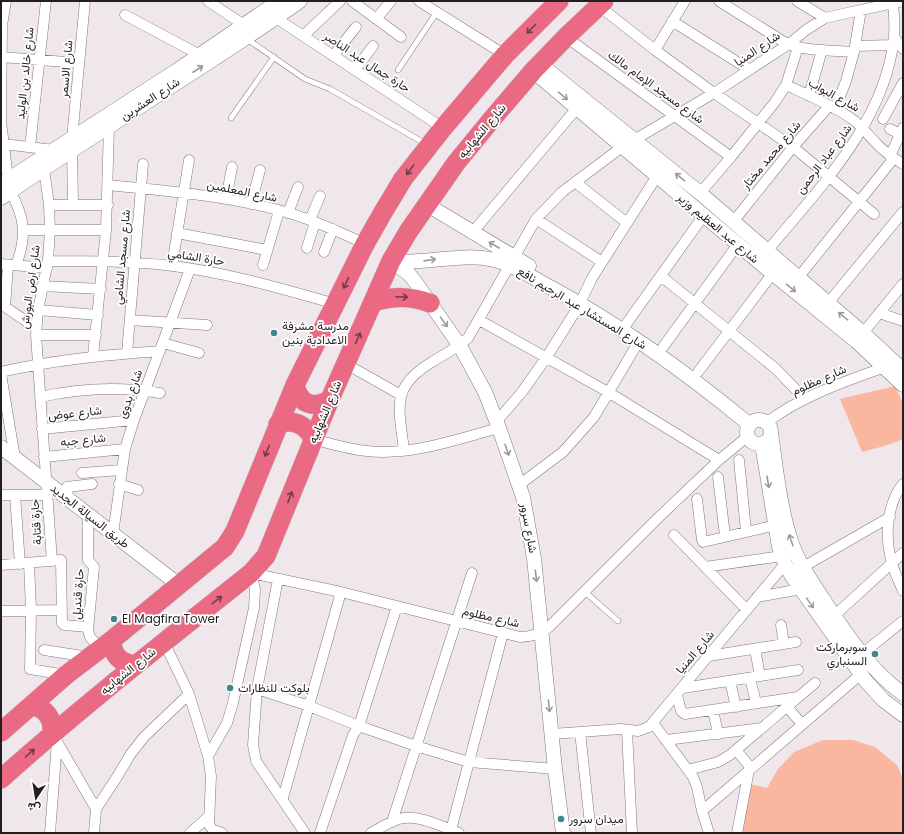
<svg xmlns="http://www.w3.org/2000/svg" width="904" height="834" font-family="Poppins,Vazirmatn,sans-serif">
	<rect width="100%" height="100%" fill="#efe7ec"/>
	<path fill="#fbb69f" d="M895 386 903 403V439L888 445 862 452 840 399Z
		M823 740H853L875 747 897 765 903 779V833H740L749 784 767 788 778 769 794 752Z"/>
	<g fill="none" stroke-linecap="round" stroke-linejoin="round">
		<g stroke="#80797e" stroke-width="6">
			<path id="lane" d="M247 39 305 79 330 89 426 144
				M398 70 437 12
				M231 118 274 57
				M585 592 618 621"/>
		</g>
		<g stroke="#80797e" stroke-width="11">
			<path id="street" d="M6 1 2 25 1 121 8 179
				M208 1 244 25
				M352 1 401 37
				M419 1 505 55
				M719 1 784 42C805 52 831 50 854 52
				M797 1 825 18
				M599 6 655 50 714 93 793 147 874 214
				M125 15 200 55
				M276 18 443 128
				M376 19 391 1
				M672 21 750 70
				M303 36 340 1
				M566 37 731 157
				M894 37 903 49
				M855 46 893 45
				M655 50 685 1
				M333 56 356 27
				M1 57 79 63
				M355 70 373 46
				M786 85C806 94 835 106 852 119 862 126 868 135 876 143 884 152 894 158 903 164
				M809 96 822 50
				M835 109 846 81 854 52 861 10
				M883 119 903 83
				M890 129 900 134
				M72 139 85 1
				M634 140 714 93 789 44 806 30 825 18 847 13 903 1
				M3 144 54 150
				M30 147 46 1
				M72 150 73 205
				M890 156 903 128
				M44 169 49 205 50 230 48 261 38 310 36 335 52 561
				M575 182 627 223
				M108 185C168 191 231 196 289 213 316 221 340 232 365 244
				M10 191C25 217 27 237 16 265
				M700 193 731 157 775 102 786 85 798 47
				M226 199 232 167
				M251 204 260 170
				M49 205H108
				M288 213 298 187
				M536 219 602 262
				M310 220 320 196
				M733 222 793 147 829 106
				M24 230H106
				M177 233 267 250
				M472 233 577 108
				M307 248 315 222
				M767 251C818 190 887 120 894 36 895 25 894 14 893 3
				M324 252 333 229
				M48 261C90 261 132 261 173 266 229 273 282 289 336 304
				M1 264 47 268
				M263 265 279 211
				M172 266 189 160
				M661 276 776 369 805 399
				M798 278 894 158
				M42 286 101 289
				M583 297 592 278 657 176
				M828 303 903 212
				M1 304 36 328
				M5 307 8 265
				M38 310 98 315
				M879 313 903 321
				M130 320 207 325
				M479 320 608 392 719 460
				M627 323 704 215
				M863 333 903 284
				M36 335H96
				M163 343 199 353
				M663 347 738 244
				M127 353 143 164
				M93 356 106 230 109 126
				M346 364 401 395
				M1 372C53 360 106 355 160 351
				M698 372 773 273
				M1 374 15 458
				M40 397C81 388 118 386 160 393
				M497 421 522 392 546 358 580 304
				M766 423C801 396 844 382 885 367
				M42 429 134 420
				M313 439C331 444 348 449 367 451 412 456 457 439 499 428
				M404 450C399 408 390 387 432 362 445 354 457 348 468 338L536 219 562 192 622 147
				M44 457 125 449
				M739 460 746 531
				M82 473 121 470
				M718 477 725 536
				M119 484 138 490
				M903 484C888 502 885 533 890 555 892 568 898 579 903 591
				M519 485 563 452 594 417 639 341
				M1 495H47
				M15 495 20 564
				M68 499 67 487 92 484
				M697 499 702 540 703 542 776 525
				M88 515V560L94 567 88 630 90 637 100 649
				M113 534 125 449 134 420 190 269
				M674 535 747 610
				M29 563 31 610 30 669 66 675
				M1 565 61 560 62 623 64 625 88 627
				M705 567 782 556
				M803 567 890 517
				M278 579 257 689 253 745 256 761 305 833
				M757 597 801 589
				M1 611 62 610
				M834 616 903 553
				M781 625 784 644
				M164 642 189 694 208 756 211 776 209 825 213 830 222 833
				M755 649 760 676
				M44 650 89 657
				M862 654 903 621
				M709 656 796 642
				M750 678 756 703
				M730 681 736 707
				M683 688 798 670
				M257 689 309 706 359 726 416 746 469 762 555 769
				M677 695 681 711 685 714 798 697
				M787 707 802 724
				M713 710 718 734
				M653 723 693 777 697 787 702 811 709 833
				M627 730 632 833
				M580 732 591 833
				M52 733 96 809 94 833
				M552 734 621 729 638 731 649 727 785 564
				M666 740 762 728
				M736 750 751 768
				M208 756 227 723 233 703 254 608 255 589 251 573 341 592 520 637C532 637 540 634 549 627L658 518 719 460 748 436
				M688 770 718 762 730 755 815 683
				M283 798 341 592
				M96 809 117 777 130 755 144 737 189 694
				M702 811 861 674
				M392 822 472 573
				M451 830 503 633
				M50 833 57 742
				M190 833 208 817
				M320 833 353 735 359 726 397 606
				M371 833C380 828 389 822 399 819 418 814 441 826 459 833
				M737 833 749 770"/>
		</g>
		<g stroke="#80797e" stroke-width="15">
			<path id="secondary" d="M540 64 700 193 863 333 903 370
				M533 71 766 268 856 341 903 385
				M1 184 176 71 279 1
				M1 198C99 130 202 70 300 1
				M426 204 529 266
				M391 261 409 274 416 283 460 346 485 392 499 428 523 497 534 558 555 769 563 833
				M392 261C426 265 459 252 494 260 513 264 531 277 548 286 621 325 687 373 750 425
				M747 432a12 12 0 1 1 24 0a12 12 0 1 1-24 0Z
				M771 433C776 469 780 507 791 541 798 562 811 581 823 599 847 635 869 669 903 694
				M762 444 779 547 785 564 793 578 865 680 883 700 903 715
				M1 447 179 585"/>
		</g>
		<g stroke="#c6c5c5" stroke-width="20">
			<path id="highway" d="M374 302C394 296 410 296 430 303
				M295 385C299 404 314 410 330 399
				M278 424C293 419 306 424 313 439
				M112 640C112 655 120 663 135 665
				M32 705C46 709 53 718 52 733
				M1 732 66 675 112 640 225 547 235 531 295 385 365 244 382 214 403 179 443 128 505 55 559 1
				M1 779C81 707 167 640 251 573L266 556 330 399 391 261 408 232 456 163 492 119 533 71 566 37 604 1"/>
		</g>
		<use href="#lane" stroke="#fff" stroke-width="5"/>
		<use href="#street" stroke="#fff" stroke-width="10"/>
		<use href="#secondary" stroke="#fff" stroke-width="14"/>
		<use href="#highway" stroke="#ea6983" stroke-width="19"/>
	</g>
	<defs><path id="oneway-shaft" d="M-6 0H5M1.5-3L5.5 0L1.5 3" fill="none" stroke-width="1.6" stroke-linecap="round" stroke-linejoin="round"/></defs>
	<g stroke="#723d48">
		<use href="#oneway-shaft" transform="translate(531 29) rotate(134)"/>
		<use href="#oneway-shaft" transform="translate(410 170) rotate(127)"/>
		<use href="#oneway-shaft" transform="translate(346 283) rotate(116)"/>
		<use href="#oneway-shaft" transform="translate(402 297) rotate(2)"/>
		<use href="#oneway-shaft" transform="translate(358 338) rotate(-66)"/>
		<use href="#oneway-shaft" transform="translate(267 451) rotate(112)"/>
		<use href="#oneway-shaft" transform="translate(290 497) rotate(-69)"/>
		<use href="#oneway-shaft" transform="translate(217 600) rotate(-38)"/>
		<use href="#oneway-shaft" transform="translate(30 753) rotate(-42)"/>
	</g>
	<g stroke="#9c9a9b">
		<use href="#oneway-shaft" transform="translate(198 69) rotate(-33)"/>
		<use href="#oneway-shaft" transform="translate(563 96) rotate(40)"/>
		<use href="#oneway-shaft" transform="translate(680 177) rotate(-141)"/>
		<use href="#oneway-shaft" transform="translate(494 245) rotate(-150)"/>
		<use href="#oneway-shaft" transform="translate(430 260) rotate(-8)"/>
		<use href="#oneway-shaft" transform="translate(791 288) rotate(39)"/>
		<use href="#oneway-shaft" transform="translate(843 316) rotate(-140)"/>
		<use href="#oneway-shaft" transform="translate(444 322) rotate(54)"/>
		<use href="#oneway-shaft" transform="translate(507 450) rotate(71)"/>
		<use href="#oneway-shaft" transform="translate(768 482) rotate(80)"/>
		<use href="#oneway-shaft" transform="translate(791 540) rotate(-109)"/>
		<use href="#oneway-shaft" transform="translate(536 576) rotate(83)"/>
		<use href="#oneway-shaft" transform="translate(810 603) rotate(55)"/>
		<use href="#oneway-shaft" transform="translate(549 706) rotate(84)"/>
	</g>
	<g fill="#3f8788" stroke="#fff" stroke-width="1.5">
		<circle cx="274" cy="333" r="4"/>
		<circle cx="114" cy="619" r="4"/>
		<circle cx="875" cy="654" r="4"/>
		<circle cx="230" cy="688" r="4"/>
		<circle cx="561" cy="819" r="4"/>
	</g>
	<g text-anchor="middle" stroke-width="3.5" stroke-linejoin="round" paint-order="stroke">
		<g font-size="12" fill="#221f21" stroke="#fff">
			<text transform="translate(757 49) rotate(-34)" y="4">شارع المنيا</text>
			<text transform="translate(367 62) rotate(33)" y="4">حارة جمال عبد الناصر</text>
			<text transform="translate(66 69) rotate(-85)" y="4">شارع الاسمر</text>
			<text transform="translate(25 73) rotate(-84)" y="4">شارع خالد بن الوليد</text>
			<text transform="translate(656 87) rotate(36)" y="4">شارع مسجد الإمام مالك</text>
			<text transform="translate(834 95) rotate(29)" y="4">شارع البواب</text>
			<text transform="translate(150 99) rotate(-33)" y="4">شارع العشرين</text>
			<text transform="translate(482 131) rotate(-50)" y="4">شارع الشهابيه</text>
			<text transform="translate(771 155) rotate(-50)" y="4">شارع محمد مختار</text>
			<text transform="translate(824 159) rotate(-53)" y="4">شارع عباد الرحمن</text>
			<text transform="translate(242 191) rotate(11)" y="4">شارع المعلمين</text>
			<text transform="translate(718 228) rotate(40)" y="4">شارع عبد العظيم وزير</text>
			<text transform="translate(122 257) rotate(-85)" y="4">شارع مسجد الشامي</text>
			<text transform="translate(196 257) rotate(9)" y="4">حارة الشامي</text>
			<text transform="translate(30 287) rotate(-82)" y="4">شارع ارض البورش</text>
			<text transform="translate(582 308) rotate(31)" y="4">شارع المستشار عبد الرحيم نافع</text>
			<text transform="translate(819 380) rotate(-24)" y="4">شارع مظلوم</text>
			<text transform="translate(130 394) rotate(-70)" y="4">شارع بدوى</text>
			<text transform="translate(325 412) rotate(-67)" y="4">شارع الشهابيه</text>
			<text transform="translate(75 413) rotate(-6)" y="4">شارع عوض</text>
			<text transform="translate(83 440) rotate(-6)" y="4">شارع جبه</text>
			<text transform="translate(90 516) rotate(38)" y="4">طريق السيالة الجديد</text>
			<text transform="translate(36 522) rotate(-94)" y="4">حارة قتابة</text>
			<text transform="translate(529 528) rotate(80)" y="4">شارع سرور</text>
			<text transform="translate(78 594) rotate(-86)" y="4">حارة قنديل</text>
			<text transform="translate(491 617) rotate(13)" y="4">شارع مظلوم</text>
			<text transform="translate(695 652) rotate(-50)" y="4">شارع المنيا</text>
			<text transform="translate(128 671) rotate(-39)" y="4">شارع الشهابيه</text>
		</g>
		<g font-size="12" fill="#221f21" stroke="#fff" text-anchor="start">
			<text x="282" y="330">مدرسة مشرفة<tspan x="282" dy="14">الاعدادية بنين</tspan></text>
			<text x="122" y="623">El Magfira Tower</text>
			<text x="867" y="651" text-anchor="end">سوبرماركت<tspan x="867" dy="14">السنباري</tspan></text>
			<text x="238" y="692">بلوكت للنظارات</text>
			<text x="569" y="823">ميدان سرور</text>
		</g>
	</g>
	<rect width="904" height="834" fill="none" stroke="#221f21" stroke-width="4"/>
	<g transform="translate(36 798) rotate(192)" stroke="#ffffff" stroke-width="3" paint-order="stroke">
	<path d="M0-3L7 15L0 10L-7 15Z" fill="#221f21"/>
	<text y="-6" font-size="11" font-weight="bold" text-anchor="middle" fill="#221f21">ش</text>
	</g>
</svg>
